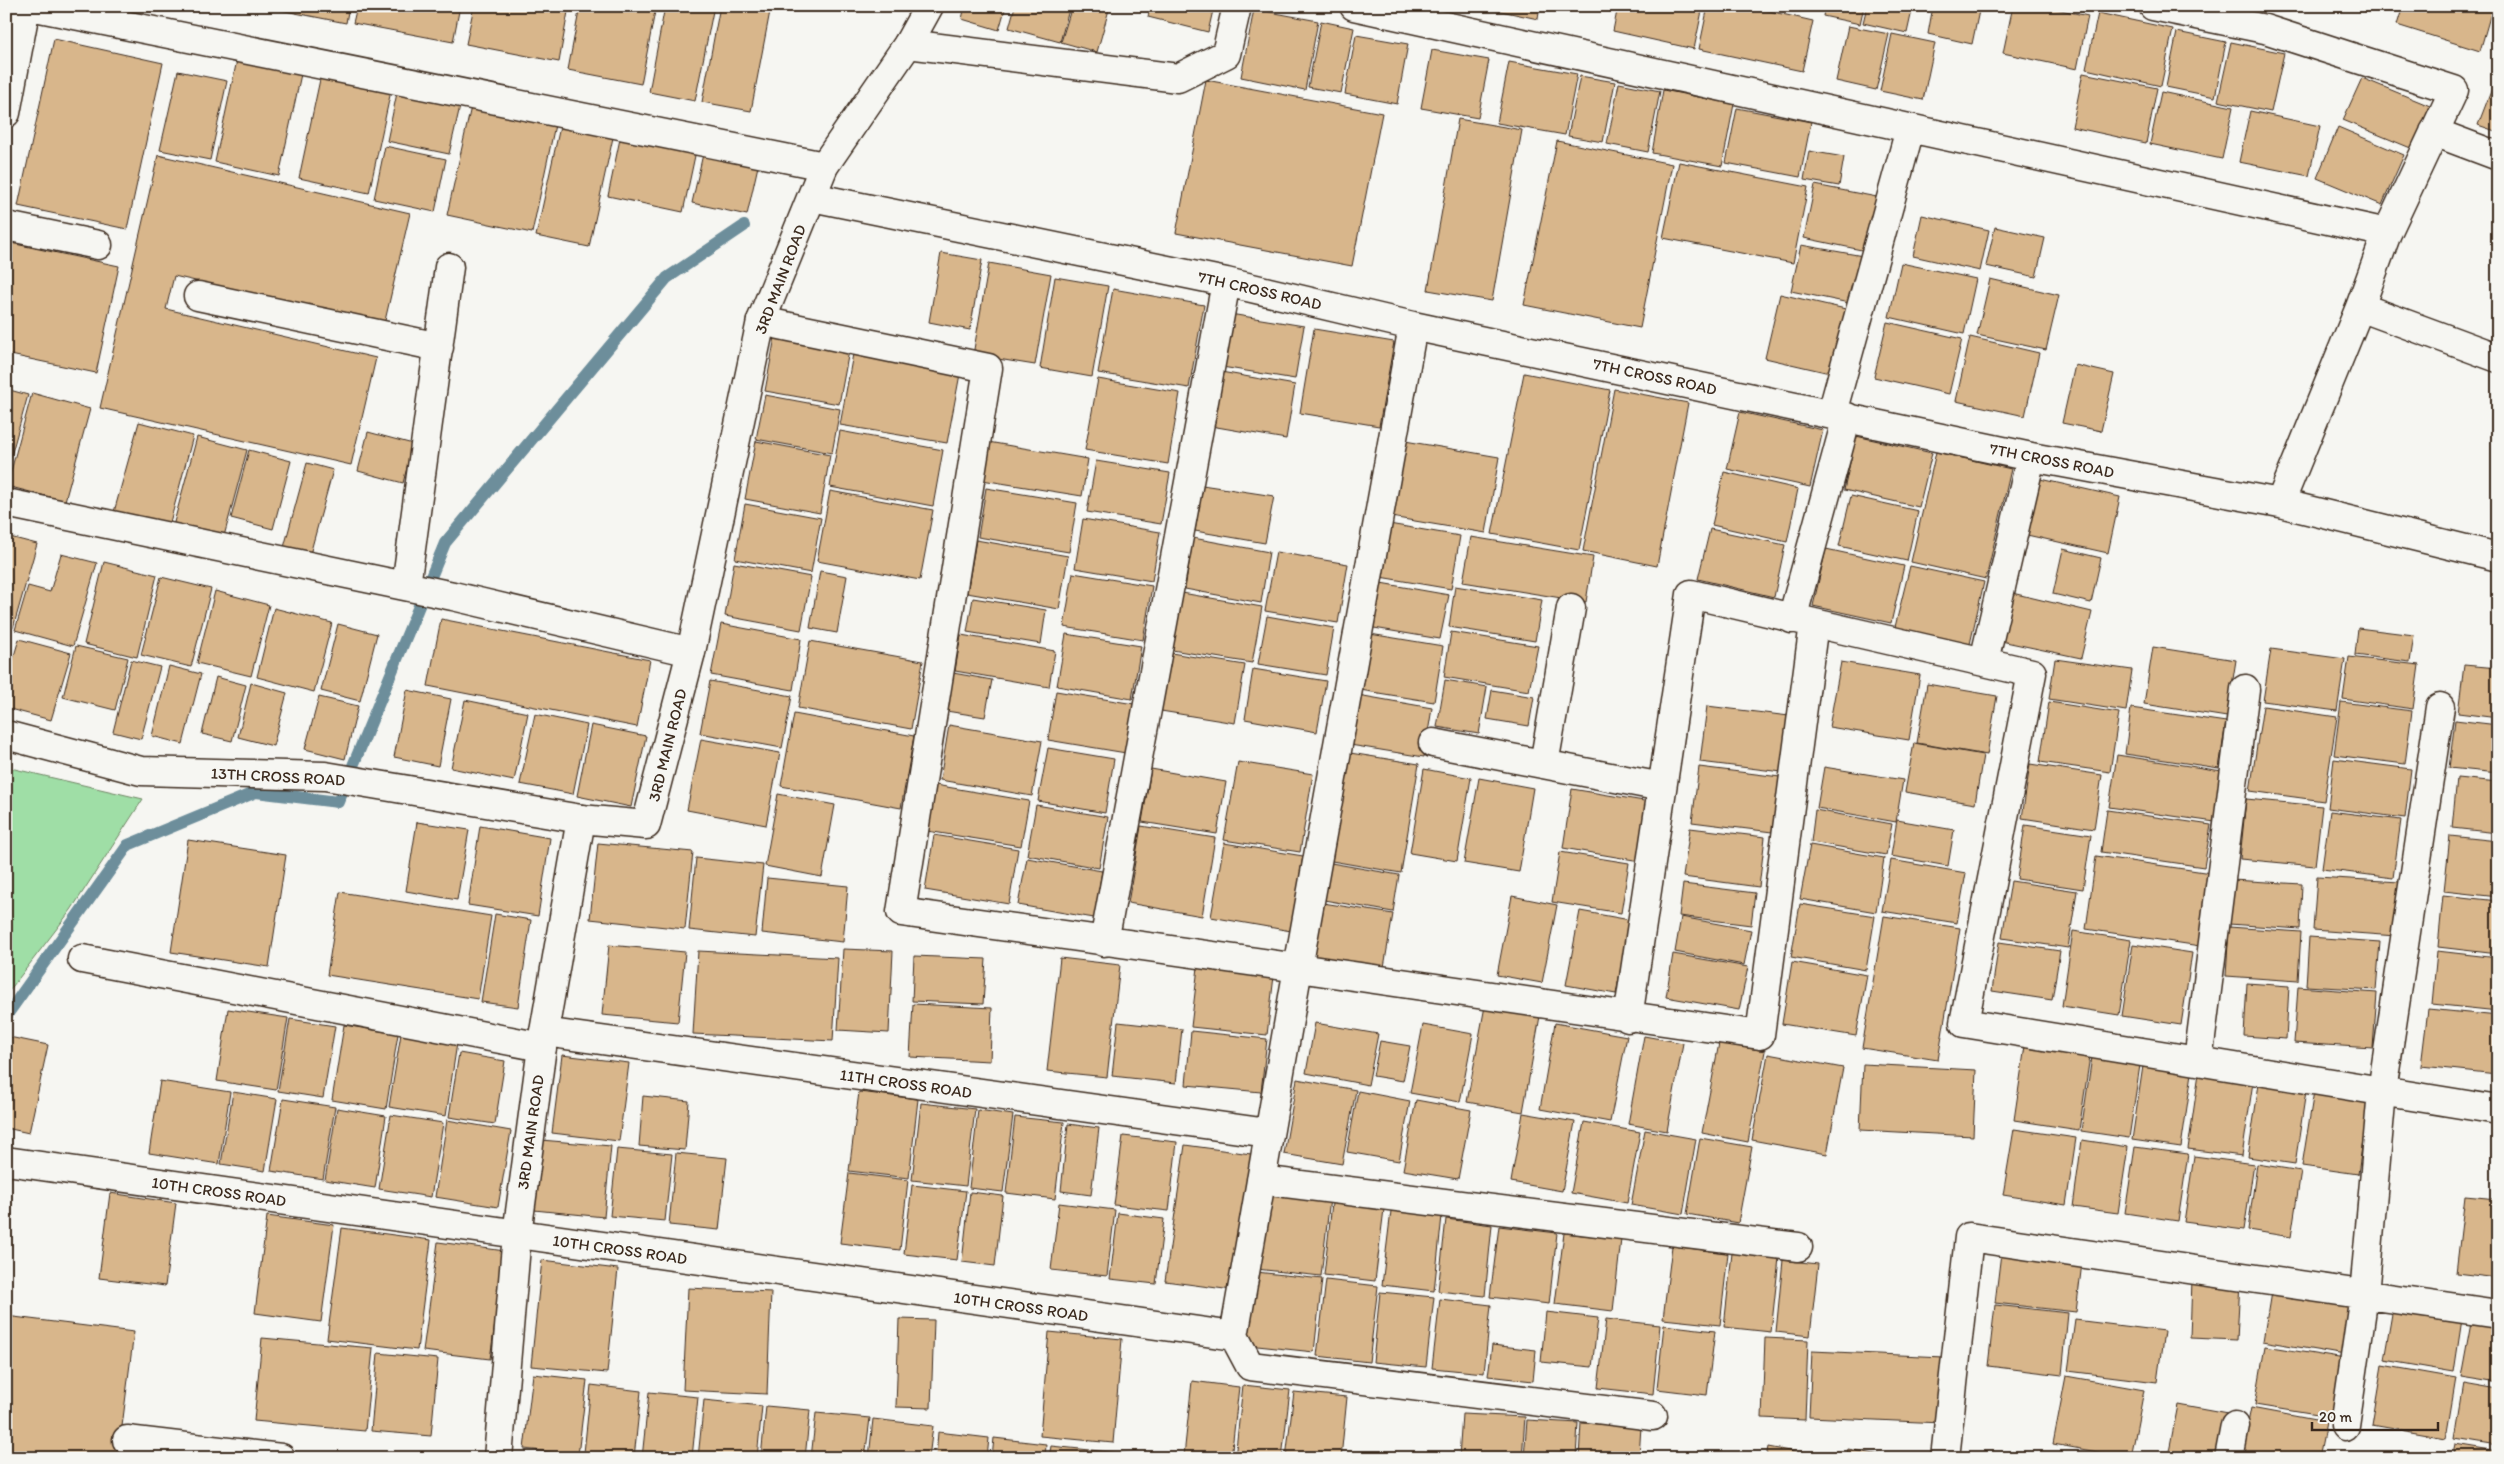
<svg xmlns="http://www.w3.org/2000/svg" width="2504" height="1464" font-family="Itim,sans-serif">
	<rect width="100%" height="100%" fill="#f6f6f2"/>
	<filter id="ink" filterUnits="userSpaceOnUse"><feTurbulence type="fractalNoise" baseFrequency=".02" numOctaves="2"/><feDisplacementMap in="SourceGraphic" scale="10" xChannelSelector="R" yChannelSelector="G"/><feConvolveMatrix kernelMatrix="1 2 1 2 8 2 1 2 1" color-interpolation-filters="sRGB"/></filter>
	<g filter="url(#ink)">
		<path fill="#9fdea6" stroke="#6d8462" d="M6 767 143 799 71 910 6 995Z"/>
		<g fill="none" stroke-linecap="round" stroke-linejoin="round">
			<path stroke="#6d8e9b" stroke-width="12" d="M6 1016 128 845 256 792 338 802 445 543 667 278 744 226"/>
		</g>
		<path fill="#d8b68b" stroke="#3b2a1e" d="M281 6H349L346 23 280 10Z
			M357 6H460L453 42 353 23Z
			M474 6H569L559 62 466 44Z
			M580 6H656L641 84 568 70Z
			M665 6H714L695 101 649 92Z
			M720 6H771L751 111 702 102Z
			M965 6H1006L999 30 962 19Z
			M1015 6H1070L1060 42 1009 28Z
			M1072 6H1110L1097 52 1061 42Z
			M1150 6H1214L1208 32 1148 17Z
			M1478 6H1540L1538 19Z
			M1618 6H1703L1694 49 1613 31Z
			M1708 6H1747L1813 21 1802 71 1699 49Z
			M1825 6H1864L1860 24 1823 16Z
			M1867 6H1913L1907 33 1863 23Z
			M1933 6H1980L1972 44 1928 34Z
			M2013 6H2043L2088 16 2077 69 2003 53Z
			M2403 6H2493L2480 51 2397 25Z
			M1254 9 1318 21 1305 90 1241 77Z
			M2098 13 2173 29 2161 86 2086 69Z
			M1321 21 1354 28 1341 93 1308 87Z
			M1848 26 1889 34 1876 90 1836 81Z
			M2177 32 2226 42 2215 97 2166 87Z
			M1892 34 1935 43 1923 100 1880 91Z
			M1356 35 1408 44 1397 104 1345 94Z
			M54 39 163 63 127 229 18 206Z
			M2231 42 2284 53 2271 112 2218 101Z
			M1432 50 1489 60 1478 118 1421 108Z
			M237 60 301 74 279 176 215 162Z
			M1509 62 1577 74 1565 135 1497 123Z
			M322 70 392 86 369 193 299 178Z
			M178 71 227 81 210 160 160 150Z
			M2083 73 2157 88 2146 143 2072 127Z
			M2498 73V132L2478 125Z
			M1580 76 1615 82 1603 142 1568 136Z
			M2362 78 2430 106 2413 149 2343 120Z
			M1206 80 1382 113 1352 266 1176 233Z
			M1619 83 1660 91 1648 152 1607 144Z
			M398 88 461 102 449 154 387 141Z
			M1663 90 1734 104 1722 166 1652 153Z
			M2161 92 2233 107 2222 159 2150 144Z
			M472 102 556 120 532 233 447 215Z
			M1737 108 1811 122 1800 177 1726 163Z
			M2250 111 2320 126 2309 176 2239 162Z
			M1458 119 1522 130 1492 301 1428 290Z
			M561 122 614 133 589 247 536 236Z
			M2338 127 2404 155 2382 205 2317 178Z
			M621 134 696 151 683 212 608 196Z
			M1557 141 1672 164 1640 328 1524 305Z
			M385 146 446 159 435 212 374 199Z
			M1809 151 1844 157 1839 186 1804 180Z
			M703 154 758 166 747 215 692 203Z
			M158 155 410 213 384 325 174 276 166 309 376 358 351 465 100 408Z
			M1679 162 1808 187 1793 263 1663 238Z
			M1815 185 1882 198 1871 252 1804 238Z
			M1922 215 1989 230 1980 271 1913 256Z
			M1995 227 2045 238 2036 277 1986 266Z
			M6 242 119 266 96 373 6 354Z
			M1801 245 1863 256 1854 304 1791 291Z
			M941 253 982 260 970 330 929 322Z
			M989 263 1051 274 1035 365 973 355Z
			M1901 263 1976 279 1964 334 1889 317Z
			M1055 277 1108 286 1092 377 1040 368Z
			M1990 279 2059 295 2046 350 1977 335Z
			M1113 289 1204 305 1189 388 1098 373Z
			M1780 294 1850 310 1834 374 1765 358Z
			M1230 314 1304 326 1295 379 1222 367Z
			M1887 322 1962 339 1949 394 1874 377Z
			M1314 329 1394 342 1379 426 1300 413Z
			M775 337 849 351 839 404 765 391Z
			M1970 337 2039 353 2025 416 1956 401Z
			M853 354 960 374 947 443 840 425Z
			M2075 365 2114 374 2101 431 2062 423Z
			M1221 372 1295 385 1286 439 1211 426Z
			M1524 373 1610 390 1579 550 1492 534Z
			M1098 379 1180 393 1168 464 1085 450Z
			M6 389 28 395 6 474Z
			M1614 389 1688 403 1657 566 1583 551Z
			M32 393 90 409 65 501 7 486Z
			M765 395 840 409 832 453 756 439Z
			M1740 412 1823 430 1810 487 1727 469Z
			M139 422 193 436 169 526 114 512Z
			M840 431 943 450 933 506 830 487Z
			M368 432 413 444 403 483 358 471Z
			M1856 436 1932 453 1919 507 1844 490Z
			M197 437 247 450 223 540 173 526Z
			M756 441 830 455 820 513 745 499Z
			M1405 441 1499 457 1486 533 1391 517Z
			M988 442 1088 459 1082 496 982 480Z
			M249 450 291 461 273 529 231 518Z
			M1936 452 2011 469 1986 579 1911 562Z
			M1096 461 1170 473 1161 524 1087 512Z
			M307 463 333 470 309 558 283 551Z
			M1724 472 1798 489 1787 542 1712 525Z
			M2040 479 2120 497 2108 553 2027 535Z
			M1202 485 1274 496 1265 543 1195 531Z
			M986 488 1077 503 1069 552 978 537Z
			M830 491 933 510 920 580 817 561Z
			M1851 496 1918 511 1907 561 1839 546Z
			M745 504 821 518 811 573 735 559Z
			M1083 519 1160 532 1152 581 1075 568Z
			M1389 524 1460 536 1451 589 1380 577Z
			M1710 529 1785 545 1774 597 1698 579Z
			M6 536 37 544 13 628 6 626Z
			M1471 537 1593 557 1586 602 1463 582Z
			M1193 538 1269 552 1261 603 1185 589Z
			M976 540 1068 556 1059 609 967 593Z
			M1826 549 1904 566 1891 623 1813 606Z
			M2063 549 2101 558 2091 603 2053 594Z
			M1276 552 1348 564 1338 623 1265 611Z
			M61 554 97 563 73 646 15 630 28 586 50 592Z
			M104 562 157 575 137 657 84 644Z
			M734 563 811 577 801 630 725 616Z
			M1910 566 1984 582 1970 644 1895 627Z
			M820 571 847 576 837 633 810 628Z
			M1073 573 1152 586 1143 640 1064 627Z
			M161 577 211 589 191 667 141 655Z
			M1375 582 1449 595 1440 639 1368 627Z
			M1455 586 1542 600 1535 641 1449 627Z
			M215 591 269 605 251 676 197 663Z
			M1182 593 1262 607 1252 663 1172 650Z
			M2012 593 2092 612 2081 658 2001 641Z
			M973 598 1046 610 1041 644 967 632Z
			M274 608 332 623 314 692 257 677Z
			M1267 616 1334 628 1326 675 1258 664Z
			M441 619 650 660 637 727 428 686Z
			M338 624 377 634 360 701 321 691Z
			M721 624 801 639 793 690 711 675Z
			M2358 628 2414 635 2410 662 2355 655Z
			M1451 632 1538 646 1529 691 1444 677Z
			M1066 634 1141 646 1132 699 1057 686Z
			M1370 634 1443 646 1434 702 1360 690Z
			M961 635 1055 651 1049 687 955 671Z
			M19 639 71 653 51 720 6 708V683Z
			M810 641 923 661 911 729 798 708Z
			M76 646 128 658 115 710 63 697Z
			M2153 647 2236 660 2227 717 2144 704Z
			M2271 649 2345 659 2337 711 2263 701Z
			M1171 653 1245 665 1235 723 1161 711Z
			M2349 657 2419 665 2413 709 2343 699Z
			M2055 659 2132 670 2126 711 2049 699Z
			M131 660 160 667 141 739 113 732Z
			M1841 662 1920 675 1909 740 1829 727Z
			M2464 665 2498 668V718L2458 713Z
			M169 666 201 674 183 744 152 736Z
			M1253 669 1326 681 1317 732 1245 719Z
			M953 673 992 680 985 717 946 711Z
			M216 677 246 685 232 741 202 734Z
			M1445 680 1487 687 1479 734 1437 727Z
			M710 681 792 696 782 748 700 733Z
			M251 683 287 693 273 746 238 737Z
			M1927 684 1997 696 1987 755 1917 743Z
			M407 690 451 699 438 766 394 757Z
			M1492 690 1534 697 1529 726 1487 719Z
			M1056 691 1134 704 1126 753 1048 740Z
			M1358 695 1432 708 1424 757 1350 745Z
			M319 697 358 706 345 759 305 749Z
			M465 700 528 713 514 781 451 768Z
			M2049 702 2119 713 2110 772 2040 762Z
			M2341 702 2412 711 2405 764 2334 755Z
			M1707 706 1789 716 1782 772 1700 762Z
			M2263 706 2337 717 2324 801 2250 791Z
			M2131 708 2226 722 2219 768 2125 754Z
			M535 714 587 725 573 794 520 784Z
			M794 714 914 736 901 808 781 786Z
			M2455 720 2498 725V773L2449 768Z
			M591 725 646 736 631 807 577 796Z
			M949 725 1042 741 1032 796 940 780Z
			M701 739 780 753 766 825 687 810Z
			M1914 743 1983 755 1975 804 1905 792Z
			M1048 748 1114 759 1105 813 1038 801Z
			M1350 753 1419 764 1401 873 1332 861Z
			M2117 755 2222 771 2215 822 2109 807Z
			M2334 759 2411 769 2405 818 2328 808Z
			M1238 762 1313 774 1300 852 1224 840Z
			M2030 764 2102 775 2094 829 2022 818Z
			M1699 767 1780 777 1772 832 1692 822Z
			M1824 767 1903 780 1896 822 1817 808Z
			M1151 769 1226 782 1217 834 1142 822Z
			M1424 769 1471 778 1457 861 1410 853Z
			M1479 778 1533 788 1519 872 1464 863Z
			M2457 778 2498 782V833L2452 828Z
			M935 785 1029 801 1021 846 927 831Z
			M1572 789 1650 802 1640 861 1563 848Z
			M778 794 835 805 822 877 765 866Z
			M2246 799 2322 806 2315 866 2240 859Z
			M1036 805 1108 817 1099 868 1027 855Z
			M1815 810 1892 824 1886 855 1811 842Z
			M2107 810 2211 825 2204 867 2101 852Z
			M2330 811 2401 820 2393 878 2322 869Z
			M1897 820 1954 830 1948 866 1891 856Z
			M417 822 469 830 457 900 406 891Z
			M2025 825 2091 835 2083 889 2017 879Z
			M480 826 550 838 538 916 468 905Z
			M1141 826 1215 838 1202 916 1128 903Z
			M1690 828 1765 837 1759 887 1683 877Z
			M934 835 1018 849 1009 904 925 890Z
			M2450 836 2498 841V897L2444 891Z
			M188 840 286 855 269 967 171 952Z
			M598 843 693 852 685 929 590 919Z
			M1224 843 1303 856 1291 931 1211 917Z
			M1810 845 1884 858 1876 912 1800 899Z
			M1560 852 1629 863 1621 913 1552 902Z
			M2096 856 2211 873 2200 946 2086 929Z
			M696 858 763 865 755 937 689 930Z
			M1027 858 1102 871 1094 918 1018 905Z
			M1891 860 1966 873 1957 923 1882 911Z
			M1331 863 1399 875 1393 912 1324 900Z
			M2317 877 2400 882 2396 936 2313 930Z
			M767 878 848 886 843 942 762 933Z
			M2232 880 2302 884 2300 929 2229 924Z
			M2011 881 2077 891 2068 948 2002 938Z
			M1683 884 1755 893 1751 925 1679 916Z
			M340 892 491 916 478 999 327 975Z
			M2443 895 2498 901V954L2438 947Z
			M1512 896 1557 905 1542 983 1497 975Z
			M1323 903 1393 914 1383 973 1313 961Z
			M1800 904 1875 916 1866 970 1791 957Z
			M1580 911 1630 920 1616 994 1566 985Z
			M495 914 531 920 518 1007 481 1002Z
			M1884 916 1960 928 1938 1060 1862 1048Z
			M1681 917 1751 930 1744 965 1675 952Z
			M2229 927 2301 932 2298 981 2226 976Z
			M2073 931 2131 940 2119 1015 2062 1006Z
			M2309 937 2380 942 2376 990 2306 986Z
			M1999 942 2060 951 2052 1000 1992 991Z
			M2133 944 2192 953 2181 1025 2122 1016Z
			M609 945 685 952 678 1022 602 1015Z
			M843 949 893 951 889 1033 838 1030Z
			M698 951 838 958 833 1041 693 1034Z
			M2437 951 2498 958V1011L2432 1004Z
			M1673 954 1748 967 1739 1010 1666 997Z
			M914 956 986 959 983 1004 912 1001Z
			M1060 958 1120 965 1107 1077 1047 1071Z
			M1792 962 1867 975 1856 1036 1782 1024Z
			M1198 967 1274 976 1267 1035 1191 1027Z
			M2247 983 2289 986 2286 1039 2244 1036Z
			M2298 987 2377 993 2373 1048 2294 1043Z
			M913 1004 992 1008 990 1061 910 1057Z
			M1485 1006 1540 1016 1523 1112 1467 1102Z
			M228 1009 288 1018 276 1090 217 1081Z
			M2428 1009 2498 1016 2497 1074 2421 1066Z
			M290 1019 335 1026 323 1098 278 1091Z
			M1118 1022 1182 1029 1176 1083 1112 1076Z
			M1315 1023 1378 1034 1368 1085 1306 1073Z
			M1555 1023 1627 1036 1610 1122 1540 1109Z
			M344 1025 398 1034 386 1109 332 1100Z
			M1423 1025 1473 1034 1460 1102 1410 1093Z
			M1191 1031 1267 1039 1261 1092 1186 1085Z
			M401 1034 457 1043 446 1116 389 1107Z
			M1644 1036 1683 1043 1667 1131 1628 1124Z
			M9 1037 48 1045 29 1133 6 1128V1052Z
			M1380 1041 1410 1046 1403 1081 1373 1076Z
			M1719 1043 1765 1051 1748 1142 1702 1133Z
			M2025 1046 2090 1056 2079 1130 2014 1120Z
			M459 1053 505 1061 495 1124 449 1117Z
			M1768 1054 1843 1068 1827 1154 1752 1140Z
			M562 1055 629 1063 619 1141 552 1133Z
			M2092 1057 2140 1065 2129 1138 2081 1131Z
			M1863 1064 1976 1070 1973 1136 1860 1130Z
			M2143 1066 2192 1073 2181 1147 2132 1140Z
			M2199 1073 2253 1082 2242 1156 2188 1149Z
			M1297 1079 1356 1090 1342 1164 1284 1154Z
			M160 1081 230 1092 219 1164 149 1153Z
			M2259 1084 2306 1091 2295 1164 2248 1157Z
			M1358 1091 1410 1101 1399 1161 1347 1152Z
			M2314 1091 2369 1099 2358 1174 2302 1166Z
			M233 1092 277 1099 265 1171 221 1164Z
			M859 1092 918 1099 909 1178 849 1171Z
			M643 1096 689 1101 685 1150 639 1146Z
			M283 1099 335 1107 323 1179 271 1171Z
			M1416 1100 1471 1110 1458 1179 1403 1170Z
			M921 1103 975 1109 966 1186 912 1180Z
			M337 1108 386 1116 375 1188 325 1180Z
			M978 1110 1013 1115 1003 1192 969 1188Z
			M1523 1113 1575 1122 1562 1191 1511 1182Z
			M391 1115 443 1123 431 1197 379 1189Z
			M1015 1117 1064 1122 1055 1199 1006 1193Z
			M447 1120 511 1131 498 1207 435 1197Z
			M1584 1122 1640 1132 1627 1203 1571 1193Z
			M1068 1124 1099 1128 1091 1195 1061 1191Z
			M2014 1129 2076 1138 2066 1205 2003 1195Z
			M1645 1130 1696 1139 1683 1214 1631 1205Z
			M1123 1136 1177 1142 1169 1211 1114 1205Z
			M1700 1138 1752 1147 1738 1223 1687 1214Z
			M541 1140 611 1146 604 1217 534 1210Z
			M2082 1140 2128 1147 2118 1213 2073 1207Z
			M1185 1145 1251 1154 1232 1290 1165 1281Z
			M2135 1147 2188 1154 2178 1221 2125 1213Z
			M617 1149 672 1154 665 1221 610 1216Z
			M676 1153 727 1158 719 1230 669 1225Z
			M2194 1156 2254 1164 2244 1230 2184 1222Z
			M2257 1164 2301 1171 2291 1237 2248 1230Z
			M849 1173 908 1180 900 1250 840 1243Z
			M6 1174 11 1175 6 1204Z
			M912 1185 966 1191 957 1260 904 1254Z
			M1265 1191 1330 1198 1321 1276 1256 1269Z
			M970 1192 1003 1196 995 1266 962 1262Z
			M110 1193 176 1203 165 1286 99 1278Z
			M2465 1196 2498 1199V1278L2456 1273Z
			M1059 1203 1115 1210 1107 1276 1051 1270Z
			M1332 1203 1384 1209 1375 1281 1324 1275Z
			M1391 1211 1442 1216 1434 1291 1382 1285Z
			M1118 1213 1164 1219 1156 1284 1110 1279Z
			M267 1216 334 1225 321 1322 255 1313Z
			M1446 1219 1492 1225 1485 1296 1438 1291Z
			M1499 1226 1557 1233 1549 1304 1490 1297Z
			M342 1228 431 1240 417 1350 327 1339Z
			M1564 1233 1621 1239 1613 1311 1555 1304Z
			M438 1242 505 1251 490 1359 423 1351Z
			M1672 1246 1728 1253 1720 1325 1663 1319Z
			M1732 1253 1779 1258 1771 1332 1724 1327Z
			M2001 1253 2082 1263 2076 1312 1995 1303Z
			M542 1260 618 1269 607 1373 531 1366Z
			M1783 1260 1818 1264 1810 1336 1776 1332Z
			M1256 1272 1322 1279 1314 1352 1248 1345Z
			M2192 1279 2240 1281 2237 1340 2190 1338Z
			M1326 1280 1378 1286 1369 1362 1317 1356Z
			M2272 1286 2354 1300 2345 1355 2263 1341Z
			M688 1288 771 1292 767 1394 683 1390Z
			M1380 1292 1434 1297 1426 1367 1373 1362Z
			M1440 1299 1491 1305 1484 1373 1432 1368Z
			M1995 1305 2068 1313 2062 1375 1988 1366Z
			M2393 1308 2462 1319 2454 1372 2384 1360Z
			M1546 1312 1598 1318 1592 1367 1541 1362Z
			M6 1316 134 1332 118 1458H6Z
			M899 1319 934 1320 931 1408 896 1407Z
			M1606 1319 1660 1325 1653 1394 1598 1388Z
			M2075 1320 2164 1331 2157 1382 2068 1371Z
			M2471 1322 2498 1326V1383L2461 1377Z
			M1664 1325 1715 1331 1707 1395 1657 1389Z
			M1049 1332 1122 1339 1113 1443 1040 1436Z
			M262 1338 373 1348 365 1431 254 1421Z
			M1765 1338 1808 1340 1805 1420 1762 1418Z
			M1492 1345 1536 1350 1533 1381 1488 1376Z
			M2265 1346 2345 1359 2335 1418 2255 1405Z
			M1812 1351 1944 1357 1941 1423 1809 1417Z
			M378 1353 438 1359 431 1436 371 1431Z
			M2382 1365 2456 1378 2446 1438 2372 1425Z
			M533 1374 587 1380 578 1455 524 1449Z
			M2066 1376 2144 1390 2131 1458 2053 1444Z
			M1192 1381 1239 1387 1231 1458 1184 1456Z
			M2464 1383 2498 1389V1446L2455 1439Z
			M591 1385 641 1391 634 1458 584 1453Z
			M1243 1385 1290 1390 1282 1458H1235Z
			M649 1392 698 1397 692 1458H642Z
			M1294 1392 1347 1397 1341 1458H1286Z
			M704 1400 762 1406 757 1458H698Z
			M2178 1405 2233 1415 2225 1458 2168 1456Z
			M766 1406 810 1410 805 1458H761Z
			M2251 1408 2326 1422 2319 1458H2241Z
			M816 1413 870 1418 865 1458H811Z
			M1462 1414 1525 1417 1522 1458H1459Z
			M873 1419 933 1426 929 1458H869Z
			M1527 1420 1578 1423 1576 1458H1524Z
			M1581 1423 1641 1426 1639 1458H1579Z
			M938 1432 989 1438 987 1458H936Z
			M994 1438 1046 1444 1045 1458H992Z
			M2456 1445 2498 1452V1458H2453Z
			M1051 1446 1148 1456V1458H1049Z
			M1768 1447 1826 1458H1766Z
			M1848 1449 1896 1458H1846Z"/>
		<g fill="none" stroke-linecap="round" stroke-linejoin="round">
			<g stroke="#3b2a1e" stroke-width="31">
				<path id="street" d="M30 6 824 166
					M1354 6 2387 233
					M2153 6 2265 29 2454 90 2387 233 2360 307 2280 503
					M908 44 1178 78 1226 54 1237 6
					M6 113 26 6
					M2434 132 2498 156
					M812 197 1226 282 1413 326 2031 457 2280 503 2498 557
					M6 226 98 245
					M198 296 439 347
					M2360 307 2498 358
					M761 321 988 368 901 912 1298 968 1413 326
					M1832 413 1910 129
					M6 503 453 596 691 652
					M406 586 449 267
					M1792 619 1847 417
					M1814 623 2032 673 1964 1023 2498 1110
					M1984 661 2031 457
					M6 735 141 771 325 776 581 819
					M1433 743 1662 787
					M1544 764 1571 608
					M1104 942 1226 282
					M82 959 542 1047
					M1628 1018 1691 594 1814 623 1760 1035 1298 968 1234 1336 1250 1366 1653 1416
					M544 1032 1268 1133
					M2198 1061 2245 689
					M6 1161 1234 1336
					M1261 1180 1798 1247
					M2345 1426 2364 1295 2382 1091 2440 707
					M127 1440 281 1458
					M1945 1458 1969 1237 2498 1314
					M2229 1458 2235 1426"/>
			</g>
			<g stroke="#3b2a1e" stroke-width="31">
				<path id="secondary" d="M498 1458 517 1234 544 1032 581 819 646 825 691 652 761 321 824 166 908 44 929 6"/>
			</g>
			<use href="#street" stroke="#f6f6f2" stroke-width="28"/>
			<use href="#secondary" stroke="#f6f6f2" stroke-width="28"/>
		</g>
	</g>
	<g text-anchor="middle" stroke-width="5" stroke-linejoin="round" paint-order="stroke">
		<g font-size="16" fill="#3b2a1e" stroke="#f6f6f2">
			<text transform="translate(780 279) rotate(-69)" y="6">3RD MAIN ROAD</text>
			<text transform="translate(1260 290) rotate(13)" y="6">7TH CROSS ROAD</text>
			<text transform="translate(1655 376) rotate(12)" y="6">7TH CROSS ROAD</text>
			<text transform="translate(2052 460) rotate(11)" y="6">7TH CROSS ROAD</text>
			<text transform="translate(667 745) rotate(-76)" y="6">3RD MAIN ROAD</text>
			<text transform="translate(278 776) rotate(3)" y="6">13TH CROSS ROAD</text>
			<text transform="translate(906 1083) rotate(8)" y="6">11TH CROSS ROAD</text>
			<text transform="translate(530 1132) rotate(-82)" y="6">3RD MAIN ROAD</text>
			<text transform="translate(219 1191) rotate(8)" y="6">10TH CROSS ROAD</text>
			<text transform="translate(620 1249) rotate(8)" y="6">10TH CROSS ROAD</text>
			<text transform="translate(1021 1306) rotate(8)" y="6">10TH CROSS ROAD</text>
		</g>
	</g>
	<rect width="2504" height="1464" fill="none" stroke="#f6f6f2" stroke-width="25"/>
	<rect x="12" y="12" width="2479" height="1439" fill="none" stroke="#3b2a1e" stroke-width="2" filter="url(#ink)"/>
	<path d="M2312 1422v8h126v-8" fill="none" stroke="#3b2a1e" stroke-width="2.5"/>
	<text x="2319" y="1422" font-size="15" fill="#3b2a1e" stroke="#f6f6f2" stroke-width="4" paint-order="stroke">20 m</text>
</svg>
